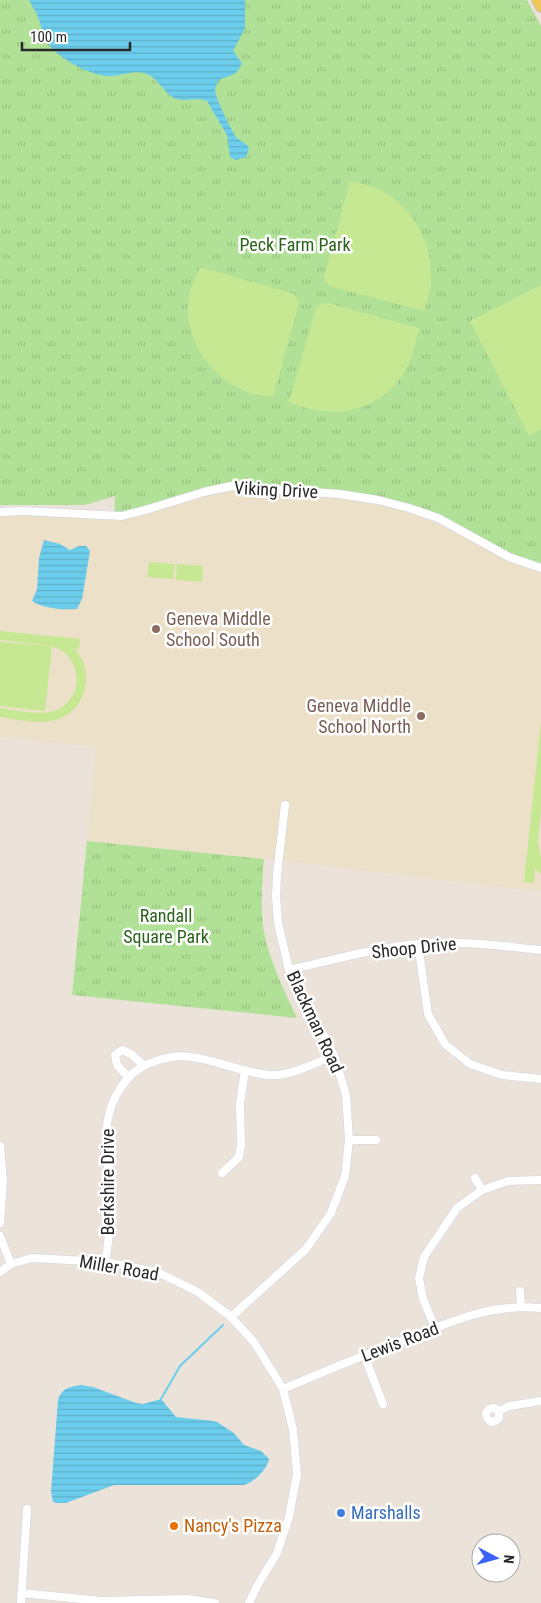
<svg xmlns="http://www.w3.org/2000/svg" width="541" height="1603" font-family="'Roboto Condensed',sans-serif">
	<defs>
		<pattern id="grass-tufts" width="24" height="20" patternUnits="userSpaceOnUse" patternTransform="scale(1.25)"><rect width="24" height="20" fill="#b1e196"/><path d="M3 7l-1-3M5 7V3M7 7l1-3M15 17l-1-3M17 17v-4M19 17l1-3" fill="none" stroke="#98c181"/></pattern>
		<pattern id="water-rules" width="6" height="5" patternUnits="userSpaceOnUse" patternTransform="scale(1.25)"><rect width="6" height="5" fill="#6dcdec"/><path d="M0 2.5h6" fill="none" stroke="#5eb0ca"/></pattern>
	</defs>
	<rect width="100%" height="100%" fill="#ebe3da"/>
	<path fill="#ece0c9" d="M225 490 264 491 328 496 377 503 417 515 541 571V892L285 861 87 841 96 747 0 737V516L24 513 117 521 138 517 205 494Z"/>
	<path fill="url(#grass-tufts)" d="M0 0H527L541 26V568L509 557 438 518 378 500 231 486 114 516 115 496 85 505H0Z
		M87 841 264 859C262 883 260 908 264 932 270 962 284 990 297 1018L72 995Z"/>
	<path fill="#c6e892" d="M350 181C360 183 371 186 380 190 413 206 433 245 431 281 431 291 427 301 424 311L329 286 324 277Z
		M200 267 294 294 299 303 273 397C263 396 252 395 243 390 207 374 183 336 189 296 191 287 196 277 200 267Z
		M541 285V429L529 436 470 321Z
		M324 302 419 328C416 342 413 356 406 369 382 413 333 421 289 402L316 308Z
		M149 562 175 564 173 579 147 577Z
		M177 564 203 566 202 582 176 580Z
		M0 631 80 639 79 649H75C97 674 85 716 50 721 35 724 16 719 0 717V708C16 710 38 716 54 711 86 700 83 655 52 646L45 711 0 706V642L51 646 0 640Z
		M541 721V811L538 842 541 858V874L535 868 534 883 524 882Z"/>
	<path fill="url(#water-rules)" d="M29 0H245V28L233 51 242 63C236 77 232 74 219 80 216 85 214 89 216 95 217 100 233 134 237 138 241 142 246 142 249 148L246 157 236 160 230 157 227 135 207 101C197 97 187 102 177 99 163 94 158 76 144 73 132 70 119 77 106 76 88 74 57 58 47 42 43 34 41 26 38 17 36 11 32 6 29 0Z
		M44 540 60 544 70 550 79 546H86L90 551 82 599 77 609C63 610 44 609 32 601L37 589 39 558Z
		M81 1385 93 1387 136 1403 143 1404 161 1399 176 1417 213 1421 217 1422 234 1433 244 1445 261 1451 269 1459C267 1470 254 1482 244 1485H114L66 1503H56L53 1502 51 1492 58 1400C62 1388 69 1387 81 1385Z"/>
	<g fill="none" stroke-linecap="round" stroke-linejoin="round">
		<path stroke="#6dcdec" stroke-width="2" d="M161 1399 180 1366 223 1325"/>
		<g stroke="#cfd3e1" stroke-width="9">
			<path id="minor" d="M0 512 23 511 122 516 145 510 204 492 232 486 339 494 378 500 409 508 438 518 509 557 541 568
				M418 944 428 1014 445 1044 470 1064 502 1075 541 1079
				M289 970C332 960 375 948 418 944 459 940 500 946 541 950
				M128 1077 117 1065 115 1055 122 1050 131 1054 144 1066
				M349 1140H376
				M0 1146 3 1181 0 1223
				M222 1173 239 1157 241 1145 240 1104 245 1070
				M475 1178 482 1190
				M0 1236 11 1264
				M105 1262C110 1237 111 1209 109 1183 108 1161 103 1137 109 1115 111 1103 120 1087 128 1078 141 1063 171 1054 191 1057 217 1060 242 1073 269 1075 288 1077 316 1063 334 1055
				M0 1272 11 1264 32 1258 105 1262 157 1272 198 1292 231 1317 254 1342 283 1389 293 1429 297 1474 289 1517 277 1553 257 1586 249 1603
				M520 1291 521 1306
				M231 1317 306 1249 331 1213 345 1176 349 1140 346 1095 334 1055 289 970 278 923 276 896 277 875 285 805
				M435 1328 423 1299 419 1278 424 1257 457 1208 482 1190 508 1181 541 1180
				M364 1355 383 1404
				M283 1389C323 1372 364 1355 404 1340 451 1322 490 1303 541 1308
				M499 1411V1418L495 1421 491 1422 487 1418 486 1413 489 1409 494 1408 499 1411 509 1406 541 1401
				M21 1593 102 1601 187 1599 215 1603
				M21 1603 27 1509"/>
		</g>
		<g stroke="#c3c3c3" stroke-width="12">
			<path id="major" d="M537 0 541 7"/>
		</g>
		<use href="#minor" stroke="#fff" stroke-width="8"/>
		<use href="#major" stroke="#eec85b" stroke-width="10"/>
	</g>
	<g fill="#8d6e63" stroke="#fff" stroke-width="2">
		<circle cx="156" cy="629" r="5"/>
		<circle cx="421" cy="716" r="5"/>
	</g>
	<circle fill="#3f7fe0" stroke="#fff" stroke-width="2" cx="341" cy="1513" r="5"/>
	<circle fill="#e8710a" stroke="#fff" stroke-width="2" cx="174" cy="1526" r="5"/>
	<g text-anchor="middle" stroke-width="5" stroke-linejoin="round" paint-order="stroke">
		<g font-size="18" fill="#2b631a" stroke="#fff">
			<text x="295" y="251">Peck Farm Park</text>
			<text x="166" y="922">Randall<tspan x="166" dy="21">Square Park</tspan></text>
		</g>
		<g font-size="18" fill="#282828" stroke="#fff">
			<text transform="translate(276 490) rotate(3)" y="6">Viking Drive</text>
			<text transform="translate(414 948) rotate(-6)" y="6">Shoop Drive</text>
			<text transform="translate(315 1022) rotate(65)" y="6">Blackman Road</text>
			<text transform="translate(108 1182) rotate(-90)" y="6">Berkshire Drive</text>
			<text transform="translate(119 1268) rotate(10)" y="6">Miller Road</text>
			<text transform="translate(400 1342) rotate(-21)" y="6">Lewis Road</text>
		</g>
		<g font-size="18" fill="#785e54" stroke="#fff" text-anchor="start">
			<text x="166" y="625">Geneva Middle<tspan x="166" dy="21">School South</tspan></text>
			<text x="411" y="712" text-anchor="end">Geneva Middle<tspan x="411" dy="21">School North</tspan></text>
		</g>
		<g font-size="18" fill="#366cbe" stroke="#fff" text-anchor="start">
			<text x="351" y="1519">Marshalls</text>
		</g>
		<g font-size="18" fill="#c56008" stroke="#fff" text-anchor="start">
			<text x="184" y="1532">Nancy's Pizza</text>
		</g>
	</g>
	<g transform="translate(496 1558) rotate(96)"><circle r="24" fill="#ffffff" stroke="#a9a9a9"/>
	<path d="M0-4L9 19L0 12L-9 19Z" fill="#3a62f7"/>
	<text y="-8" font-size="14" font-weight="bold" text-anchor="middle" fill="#282828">N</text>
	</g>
	<path d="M22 42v8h108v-8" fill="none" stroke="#282828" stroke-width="2.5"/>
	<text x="30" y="42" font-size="15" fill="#282828" stroke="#ffffff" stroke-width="4" paint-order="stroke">100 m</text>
</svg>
